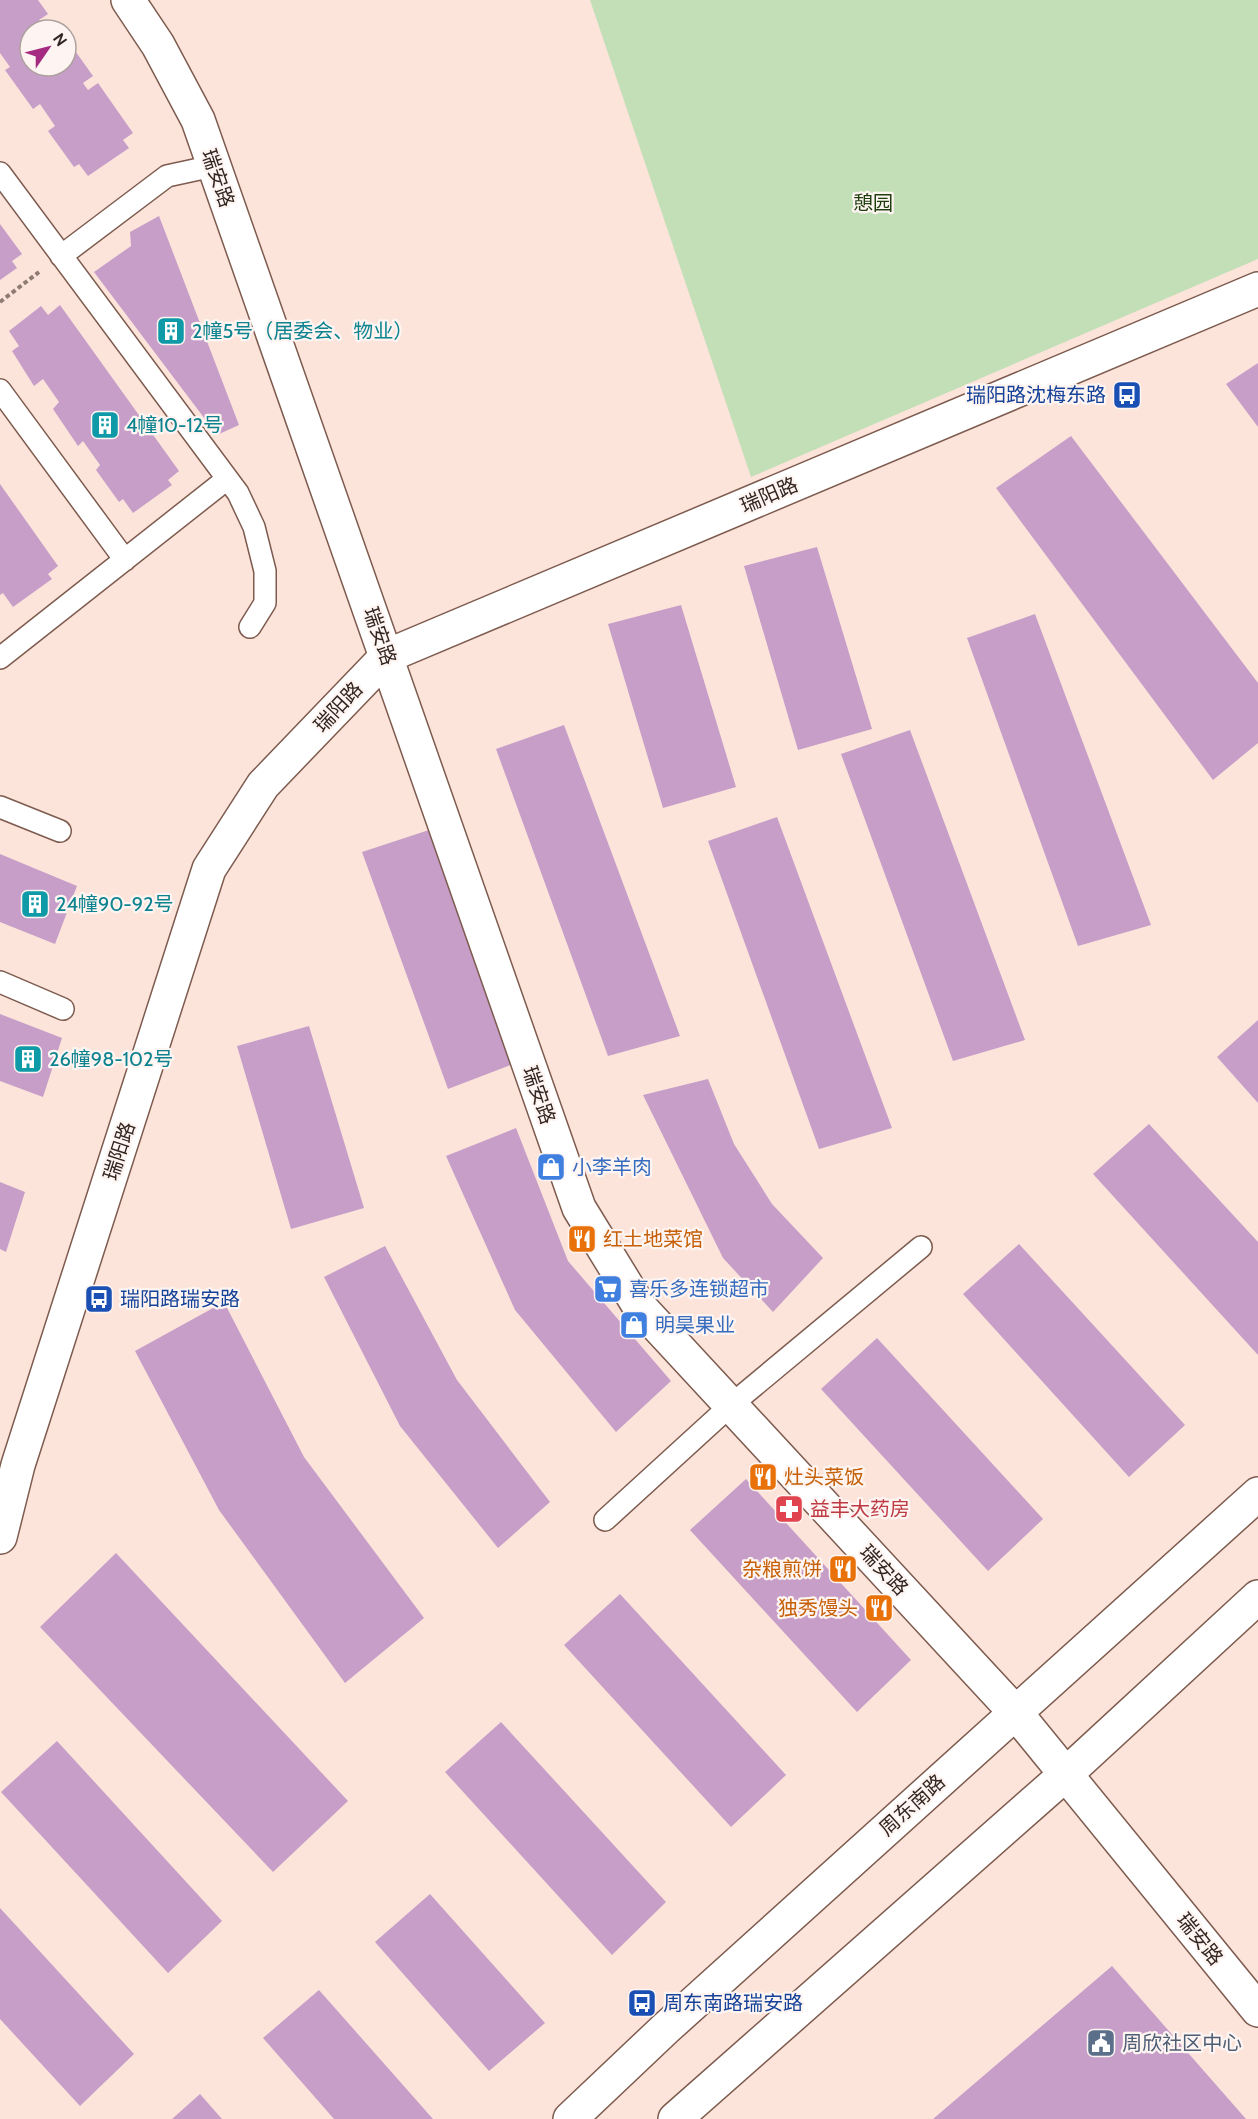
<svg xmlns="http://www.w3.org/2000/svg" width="1258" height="2119" font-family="Cabin,'Noto Sans SC',sans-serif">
	<rect width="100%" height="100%" fill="#fde4db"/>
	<path fill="#c3dfb7" d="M590 0H1258V259L751 477Z"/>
	<path fill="#c69ec8" d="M0 0H38L48 14 39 20 44 27 54 20 61 30H30V66H66V38L93 76 83 83 88 90 98 83 133 133 123 140 129 148 88 176 79 164 74 167 48 131 55 126 40 104 33 109 5 70 10 67 0 53Z
		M159 216 239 425 217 435 94 272 131 246 130 232Z
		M0 224 22 254 12 261 17 268 0 280Z
		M60 305 179 471 168 480 172 485 133 513 123 499 119 502 96 470 100 465 83 441 78 446 53 409 59 402 43 379 34 386 12 351 19 346 9 331 41 306 48 315Z
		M1258 363V427L1226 384Z
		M1071 436 1258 683V743L1213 780 996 488Z
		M0 484 58 566 48 574 52 579 13 607 3 593 0 595Z
		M817 547 872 729 798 750 744 566Z
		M681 605 736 787 663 808 608 624Z
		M1035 614 1151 925 1078 946 967 638Z
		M564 725 680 1036 608 1056 496 749Z
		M910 730 1025 1040 953 1061 841 754Z
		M777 817 892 1128 819 1149 708 841Z
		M432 829 516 1063 448 1089 362 852Z
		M0 854 77 886 55 944 0 922Z
		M0 1014 62 1038 43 1097 0 1081Z
		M1258 1020V1103L1217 1057Z
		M309 1026 364 1208 291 1229 237 1046Z
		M708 1079 734 1144 772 1204 823 1258 773 1312 723 1258 643 1095Z
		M1149 1124 1258 1242V1355L1093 1174Z
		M516 1128 568 1261 671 1381 616 1432 515 1310 446 1156Z
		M0 1182 25 1192 6 1252 0 1249Z
		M1019 1244 1185 1425 1129 1477 963 1294Z
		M385 1246 457 1380 550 1502 498 1548 400 1426 324 1277Z
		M224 1302 304 1457 424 1618 345 1683 219 1510 135 1351Z
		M877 1338 1043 1519 988 1571 821 1389Z
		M746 1479 911 1660 857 1712 690 1530Z
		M116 1553 348 1801 273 1872 40 1627Z
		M620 1594 786 1775 731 1827 564 1645Z
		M501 1722 666 1902 612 1955 445 1772Z
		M57 1741 222 1921 168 1973 1 1792Z
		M430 1894 545 2023 489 2071 375 1942Z
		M0 1908 134 2054 80 2106 0 2019Z
		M1112 1966 1246 2119H933Z
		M319 1990 433 2119H334L263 2038Z
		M200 2094 222 2119H172Z"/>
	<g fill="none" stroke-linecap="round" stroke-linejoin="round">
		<g stroke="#7d5b4e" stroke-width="24">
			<path id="service" d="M0 173 238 493 254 527 265 571V603L250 627
				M61 256 167 176 213 166
				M0 390 125 560
				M0 658 227 479
				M0 807 60 831
				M0 982 63 1009
				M605 1520 731 1405 921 1247"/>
		</g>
		<g stroke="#7d5b4e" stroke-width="36">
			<path id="minor" d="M128 0 158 45 198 120 579 1208 639 1306 1015 1712 1258 2010
				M0 1537 18 1465 209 869 263 785 387 656 1258 289"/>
		</g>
		<g stroke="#7d5b4e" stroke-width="36">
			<path id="tertiary" d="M570 2119 665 2029 1258 1494
				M675 2119 1066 1774 1258 1597"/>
		</g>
		<path stroke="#8e7b74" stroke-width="4" stroke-dasharray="4.5 3" stroke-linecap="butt" d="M0 302 39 272"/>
		<use href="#service" stroke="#fff" stroke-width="21"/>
		<use href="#minor" stroke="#fff" stroke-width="33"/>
		<use href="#tertiary" stroke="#fff" stroke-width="33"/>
	</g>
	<defs>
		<g id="building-square" transform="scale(1.5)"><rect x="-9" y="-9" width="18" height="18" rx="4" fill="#0f9aa8" stroke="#fef5f2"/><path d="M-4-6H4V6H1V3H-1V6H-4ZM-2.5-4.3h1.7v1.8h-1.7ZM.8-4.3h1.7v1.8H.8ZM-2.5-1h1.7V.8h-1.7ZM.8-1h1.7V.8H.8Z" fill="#fff"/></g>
		<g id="bus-square" transform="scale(1.5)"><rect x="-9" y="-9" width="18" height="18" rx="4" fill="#1a4fb4" stroke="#fef5f2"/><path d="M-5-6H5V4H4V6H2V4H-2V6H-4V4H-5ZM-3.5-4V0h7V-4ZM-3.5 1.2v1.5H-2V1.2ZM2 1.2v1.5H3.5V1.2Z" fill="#fff"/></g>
		<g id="shop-square" transform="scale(1.5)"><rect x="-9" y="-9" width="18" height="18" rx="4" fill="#3f7fe0" stroke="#fef5f2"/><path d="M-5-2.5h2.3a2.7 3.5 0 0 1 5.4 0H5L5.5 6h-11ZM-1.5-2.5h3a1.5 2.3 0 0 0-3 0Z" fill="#fff"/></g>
		<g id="restaurant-square" transform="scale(1.5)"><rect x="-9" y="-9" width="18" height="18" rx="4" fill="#e8710a" stroke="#fef5f2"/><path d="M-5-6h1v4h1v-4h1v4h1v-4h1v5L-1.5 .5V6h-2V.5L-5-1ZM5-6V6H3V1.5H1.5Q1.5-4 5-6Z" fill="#fff"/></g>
		<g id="supermarket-square" transform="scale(1.5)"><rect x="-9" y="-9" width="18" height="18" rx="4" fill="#3f7fe0" stroke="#fef5f2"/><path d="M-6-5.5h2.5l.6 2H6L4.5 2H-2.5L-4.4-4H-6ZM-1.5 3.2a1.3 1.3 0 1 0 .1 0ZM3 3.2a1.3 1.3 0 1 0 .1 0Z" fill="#fff"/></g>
		<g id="pharmacy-square" transform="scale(1.5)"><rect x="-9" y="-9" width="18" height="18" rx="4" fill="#e0444e" stroke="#fef5f2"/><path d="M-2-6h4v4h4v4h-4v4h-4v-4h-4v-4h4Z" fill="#fff"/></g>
		<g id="civic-square" transform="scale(1.5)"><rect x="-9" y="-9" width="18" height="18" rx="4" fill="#5c6f8a" stroke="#fef5f2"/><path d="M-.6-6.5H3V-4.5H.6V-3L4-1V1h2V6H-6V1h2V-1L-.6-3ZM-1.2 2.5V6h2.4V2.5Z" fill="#fff"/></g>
	</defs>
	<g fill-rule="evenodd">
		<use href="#building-square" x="171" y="331"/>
		<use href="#bus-square" x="1127" y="395"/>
		<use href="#building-square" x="105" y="425"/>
		<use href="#building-square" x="35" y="904"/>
		<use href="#building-square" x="28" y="1059"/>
		<use href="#shop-square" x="551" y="1167"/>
		<use href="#restaurant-square" x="582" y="1239"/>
		<use href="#supermarket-square" x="608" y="1289"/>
		<use href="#bus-square" x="99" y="1299"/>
		<use href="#shop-square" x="634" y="1325"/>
		<use href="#restaurant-square" x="763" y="1477"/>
		<use href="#pharmacy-square" x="789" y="1509"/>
		<use href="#restaurant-square" x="843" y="1569"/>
		<use href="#restaurant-square" x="879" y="1608"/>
		<use href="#bus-square" x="642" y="2003"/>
		<use href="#civic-square" x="1101" y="2043"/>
	</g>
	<g text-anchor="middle" stroke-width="4.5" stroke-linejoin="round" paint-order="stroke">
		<g font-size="20" fill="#33251f" stroke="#fef5f2">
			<text transform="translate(218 178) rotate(71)" y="7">瑞安路</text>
			<text transform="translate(769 495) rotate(-23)" y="7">瑞阳路</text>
			<text transform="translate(380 636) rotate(71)" y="7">瑞安路</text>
			<text transform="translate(338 707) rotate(-47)" y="7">瑞阳路</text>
			<text transform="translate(539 1095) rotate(71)" y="7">瑞安路</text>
			<text transform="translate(119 1151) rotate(-72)" y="7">瑞阳路</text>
			<text transform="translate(884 1570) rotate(47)" y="7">瑞安路</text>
			<text transform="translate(912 1805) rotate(-42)" y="7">周东南路</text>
			<text transform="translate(1200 1939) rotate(51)" y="7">瑞安路</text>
		</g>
		<g font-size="20" fill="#1f3e0e" stroke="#fef5f2">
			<text x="873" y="210">憩园</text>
		</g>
		<g font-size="20" fill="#0d838f" stroke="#fef5f2" text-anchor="start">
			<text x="192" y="338">2幢5号（居委会、物业）</text>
			<text x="126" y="432">4幢10-12号</text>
			<text x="56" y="911">24幢90-92号</text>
			<text x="49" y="1066">26幢98-102号</text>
		</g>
		<g font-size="20" fill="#164399" stroke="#fef5f2" text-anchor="start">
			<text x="1106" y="402" text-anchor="end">瑞阳路沈梅东路</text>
			<text x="120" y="1306">瑞阳路瑞安路</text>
			<text x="663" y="2010">周东南路瑞安路</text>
		</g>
		<g font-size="20" fill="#366cbe" stroke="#fef5f2" text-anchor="start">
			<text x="572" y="1174">小李羊肉</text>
			<text x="629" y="1296">喜乐多连锁超市</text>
			<text x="655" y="1332">明昊果业</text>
		</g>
		<g font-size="20" fill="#c56008" stroke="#fef5f2" text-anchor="start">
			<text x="603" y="1246">红土地菜馆</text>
			<text x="784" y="1484">灶头菜饭</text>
			<text x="822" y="1576" text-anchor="end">杂粮煎饼</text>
			<text x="858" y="1615" text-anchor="end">独秀馒头</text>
		</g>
		<g font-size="20" fill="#be3a42" stroke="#fef5f2" text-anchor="start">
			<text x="810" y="1516">益丰大药房</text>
		</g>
		<g font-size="20" fill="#4e5e75" stroke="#fef5f2" text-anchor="start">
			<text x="1122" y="2050">周欣社区中心</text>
		</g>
	</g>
	<g transform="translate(48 48) rotate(55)"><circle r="28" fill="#fef5f2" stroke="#ada29e" stroke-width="1.5"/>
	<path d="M0-4.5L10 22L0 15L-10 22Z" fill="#a42b81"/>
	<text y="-9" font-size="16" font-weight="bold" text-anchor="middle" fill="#33251f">N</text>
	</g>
</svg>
